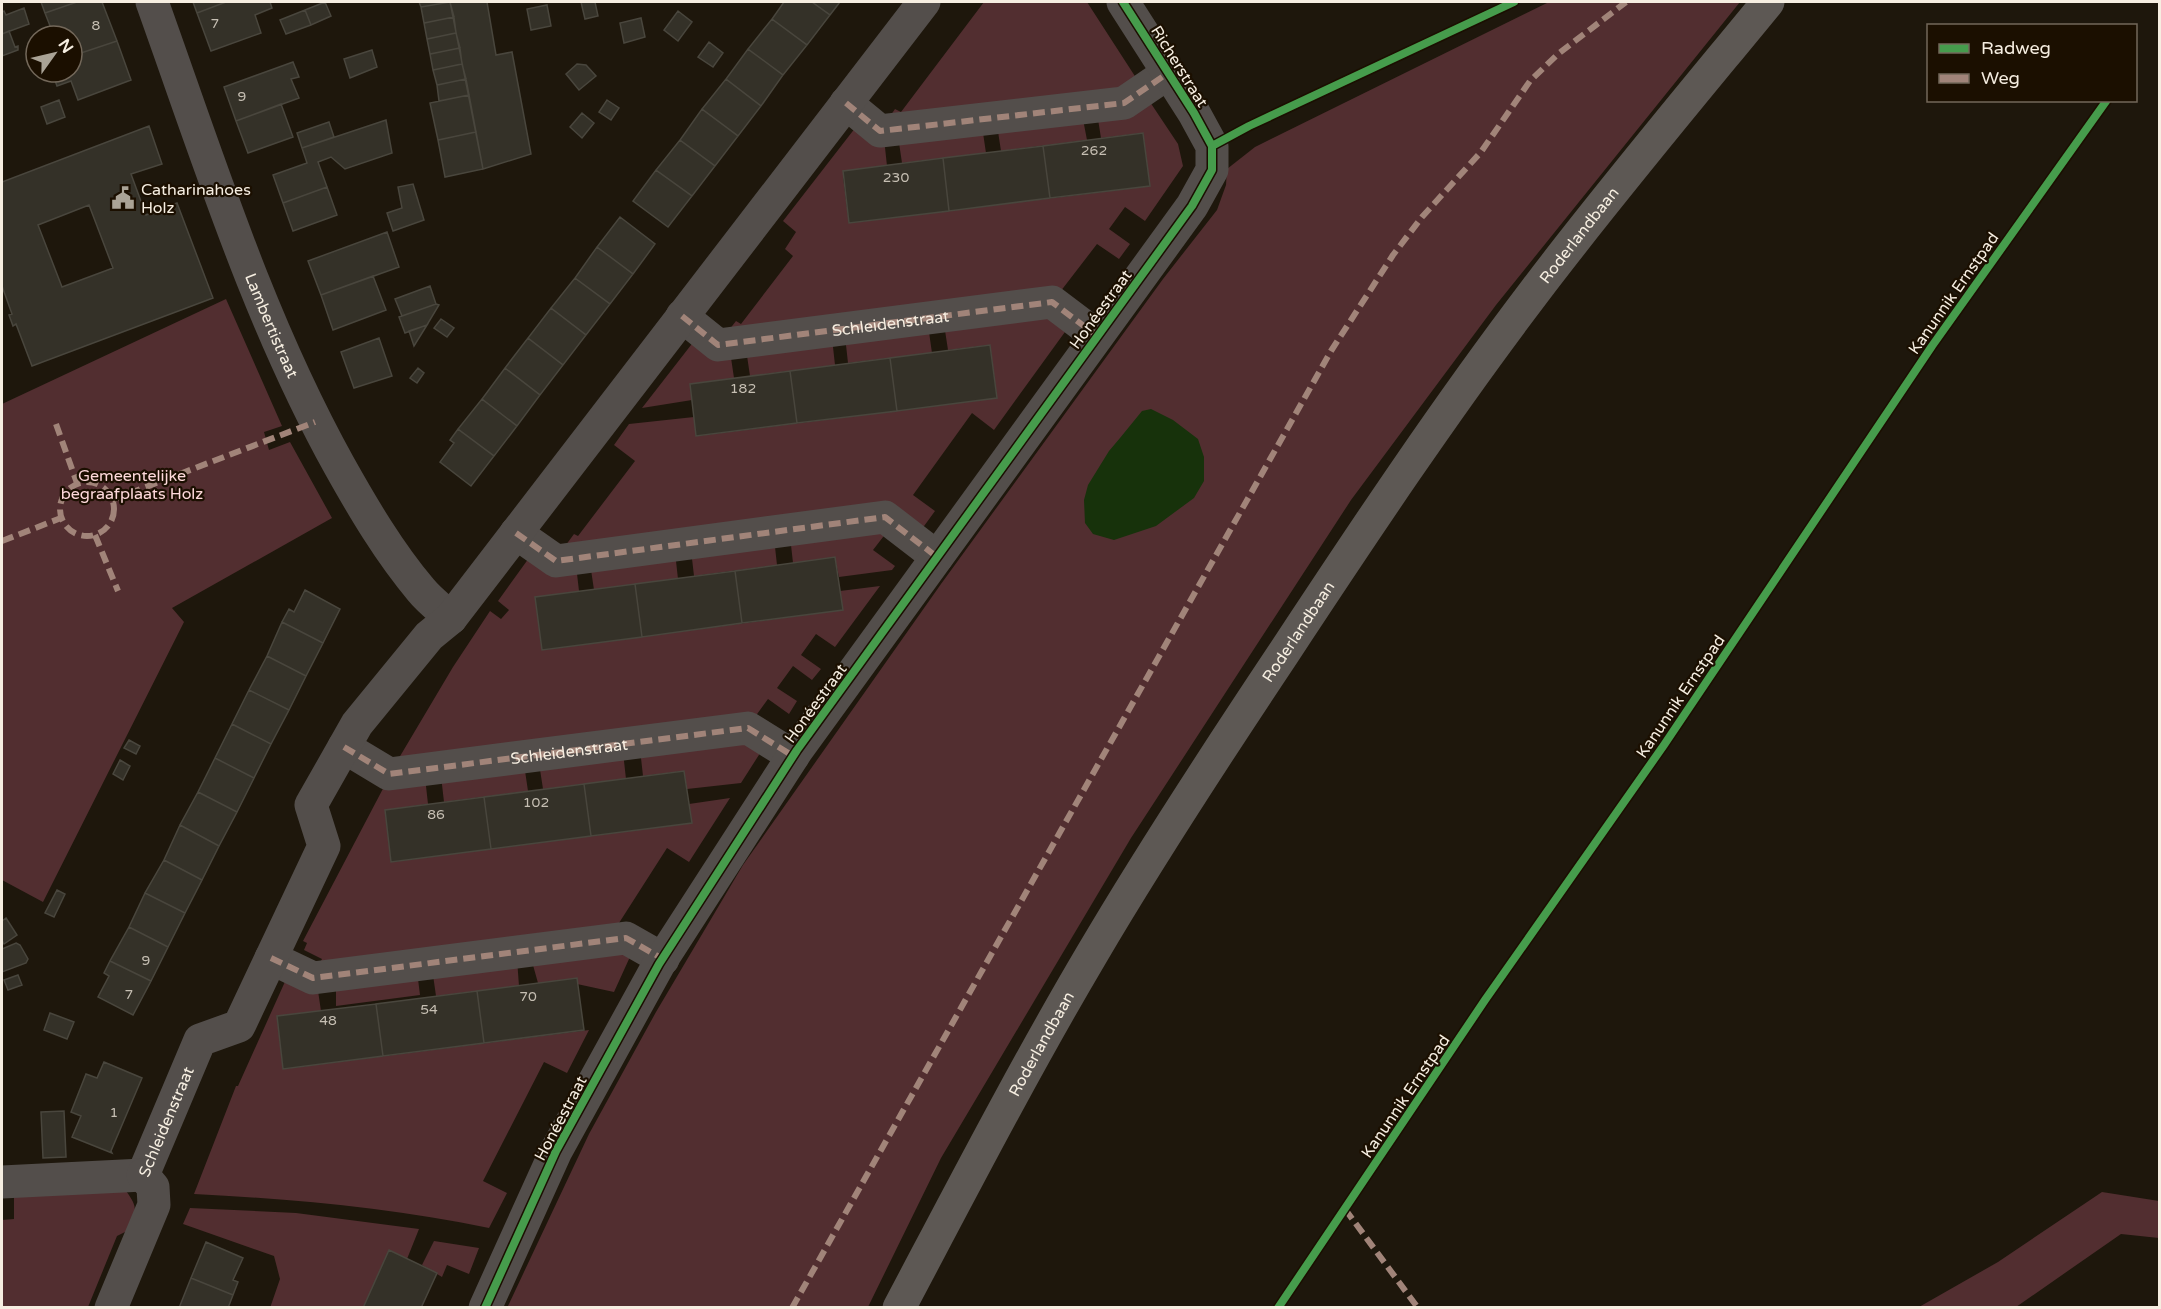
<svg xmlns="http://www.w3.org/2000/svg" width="2161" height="1309" font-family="'Varela Round',sans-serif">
	<rect width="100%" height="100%" fill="#1e170c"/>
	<path fill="#522e30" d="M984 2H1087L1140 84 884 125 895 109 901 112Z
		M1549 2H1740L1496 305 1351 500 1131 838 941 1158 868 1307 507 1308 589 1134 656 1012 743 865 941 584 1163 279 1217 210 1226 185 1227 169 1255 147Z
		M1146 96 1178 144 1183 166 1145 221 1125 207 1109 229 1130 244 1119 259 1097 244 1057 296 722 339 736 321 741 324 793 256 785 249 796 232 783 221 859 123 884 138 887 166 843 177 849 223 1150 186 1143 133 1101 138 1097 113Z
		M1082 114 1087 140 1001 151 997 125Z
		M982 126 986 153 902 163 898 136Z
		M226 299 282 426 264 432 269 450 290 442 332 518 172 608 184 622 43 902 2 880V404Z
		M1051 310 1070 325 994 430 972 413 913 495 935 511 919 533 887 509 560 553 574 534 578 536 635 461 614 445 629 424 694 417 697 436 997 398 990 345 948 350 944 324Z
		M928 325 932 353 848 363 845 336Z
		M698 336 730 351 734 378 691 384 692 400 642 408Z
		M832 338 835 365 750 376 746 349Z
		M890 528 873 550 895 566 892 570 839 577 836 563H793L790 536Z
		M774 538 777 565 694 576 691 550Z
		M534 551 576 565 579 591 536 603 542 650 842 610 840 591 880 586 835 647 816 634 801 655 821 669 812 680 793 666 777 688 797 701 789 714 768 699 752 721 393 768 453 667 490 611 501 619 509 610 498 601Z
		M675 552 678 579 594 590 590 563Z
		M746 735 764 747 741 783 687 789 684 771 643 776 640 749Z
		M623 752 626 779 543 789 539 763Z
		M524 764 528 791 444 802 441 776Z
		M425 777 428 804 385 810 391 862 691 823 689 804 730 798 689 862 667 848 619 923 316 970 322 959 304 950 307 943 303 941 387 781Z
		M634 948 614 992 577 984 538 983 531 958Z
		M517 959 519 986 436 996 432 968Z
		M417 971 420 995 336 1006V982Z
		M288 975 317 984 321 1011 277 1016 283 1069 589 1030 567 1073 544 1062 483 1181 507 1193 489 1228C392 1208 293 1199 194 1194L236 1086H238Z
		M126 1191C138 1207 136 1210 131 1229L117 1236 88 1307 2 1308V1220L14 1219V1196Z
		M2102 1192 2159 1201V1238L2121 1234 2016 1307H1919L1998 1262Z
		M190 1208 296 1213 419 1229 407 1259 363 1307 270 1308 280 1279 274 1256 183 1224Z
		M434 1241 479 1248 469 1274 447 1265 442 1277 422 1265Z"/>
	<path fill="#17320b" d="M1151 409 1173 420 1198 439 1204 457V481L1194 498 1156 526 1114 540 1093 534 1085 523 1084 500 1088 485 1109 451 1120 438 1142 411Z"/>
	<path fill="#343128" stroke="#49463d" stroke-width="1.5" fill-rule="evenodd" d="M41 2H77L45 13Z
		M77 2H102L117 41 72 56V36H54L45 13Z
		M193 2H226L197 13Z
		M226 2H270L272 8 255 15 261 33 211 51 197 13Z
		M325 2 331 16 311 25 305 10Z
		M419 2H450L421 7Z
		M450 2H487L496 55 512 52 531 154 483 169Z
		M450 2 454 17 424 23 421 7Z
		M581 2H595L598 16 585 19Z
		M784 2H812L830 15 807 45 772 19Z
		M812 2H840L830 15Z
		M547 5 551 26 531 30 527 9Z
		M24 8 29 24 2 34V12L4 11 6 15Z
		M305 10 311 25 286 34 280 20Z
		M678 11 692 22 678 41 664 30Z
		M454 17 456 33 427 39 424 23Z
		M641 18 645 37 624 43 620 23Z
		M772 19 807 45 783 75 748 49Z
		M9 31 15 47 18 46V50L2 56V34Z
		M456 33 460 48 430 54 427 39Z
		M117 41 131 80 78 100 71 81 57 86 52 72H72V56Z
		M709 42 723 53 713 67 698 57Z
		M460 48 462 64 433 70 430 54Z
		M748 49 783 75 761 106 726 79Z
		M372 50 377 67 350 78 344 59Z
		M293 62 299 77 291 79 299 98 236 121 224 87Z
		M462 64 466 79 437 85 433 70Z
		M577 64 586 65 596 76 579 90 566 74Z
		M466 79 469 95 439 101 437 85Z
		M726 79 761 106 738 136 702 109Z
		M469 95 476 132 438 140 430 103Z
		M59 100 65 117 47 124 41 107Z
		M607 100 619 108 611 120 599 112Z
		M281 104 293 137 248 153 236 121Z
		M702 109 738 136 715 166 680 140Z
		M582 113 594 123 582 138 570 127Z
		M386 120 392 153 345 169 331 157 318 162 327 187 283 203 273 175 307 163 302 148Z
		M329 122 334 137 302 148 297 133Z
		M149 126 162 164 131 174 146 215 177 203 213 298 32 366 16 324 13 326 9 315 12 314 2 286V182ZM89 205 113 268 62 287 38 225Z
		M476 132 483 169 445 177 438 140Z
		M1143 133 1150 186 1050 198 1043 146Z
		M680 140 715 166 692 196 656 170Z
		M1043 146 1050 198 949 211 943 158Z
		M943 158 949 211 849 223 843 171Z
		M656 170 692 196 668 227 633 201Z
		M413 184 424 220 393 231 387 213 402 208 398 187Z
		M327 187 337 215 293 231 283 203Z
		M620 217 655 244 633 274 597 247Z
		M387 232 399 267 321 295 308 261Z
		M597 247 633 274 610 304 575 278Z
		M373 276 386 310 333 330 321 295Z
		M575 278 610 304 586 335 551 308Z
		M430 286 436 304 402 316 395 299Z
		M436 304 439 305 427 325 405 333 399 317Z
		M551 308 586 335 563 365 528 338Z
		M441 319 454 328 447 337 434 328Z
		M427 325 414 346 409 331Z
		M379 338 392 376 354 388 341 352Z
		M528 338 563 365 540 395 505 368Z
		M990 345 997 398 897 411 890 358Z
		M890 358 897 411 797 423 790 371Z
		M418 368 424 373 417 383 410 378Z
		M505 368 540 395 517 426 482 399Z
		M790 371 797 423 696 436 690 384Z
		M482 399 517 426 494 456 458 429Z
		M458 429 494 456 471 486 440 462 454 443 450 440Z
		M835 557 843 610 742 623 735 571Z
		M735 571 742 623 642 637 635 584Z
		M635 584 642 637 542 650 535 597Z
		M305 590 340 609 323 643 282 622 289 609 294 612Z
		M282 622 323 643 306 676 267 656Z
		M267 656 306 676 289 710 249 690Z
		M249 690 289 710 271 744 232 724Z
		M232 724 271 744 254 778 215 758Z
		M129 740 140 746 136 754 124 748Z
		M215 758 254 778 237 812 198 792Z
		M120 760 130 766 123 780 113 774Z
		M684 771 692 823 591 836 584 784Z
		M584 784 591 836 491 849 484 797Z
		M198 792 237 812 219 846 180 825Z
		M484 797 491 849 391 862 385 810Z
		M180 825 219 846 202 880 164 860Z
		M164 860 202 880 185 913 145 893Z
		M57 890 65 894 54 917 45 913Z
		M145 893 185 913 168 947 129 927Z
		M6 918 17 935 4 944 2 940V921Z
		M129 927 168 947 151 981 110 961Z
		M16 943 20 945 28 959 26 963 2 972V949Z
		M110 961 151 981 133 1015 98 997 109 976 104 973Z
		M18 975 22 985 8 990 4 980Z
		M577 978 584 1030 484 1043 477 991Z
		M477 991 484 1043 383 1056 376 1004Z
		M376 1004 383 1056 283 1069 277 1016Z
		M50 1013 74 1022 67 1039 44 1030Z
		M104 1062 142 1078 111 1151 112 1153 72 1137 81 1116 71 1112 86 1074 97 1078Z
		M64 1111 66 1157 43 1158 41 1112Z
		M206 1242 243 1258 233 1280 238 1282 233 1295 191 1278Z
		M389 1250 437 1273 421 1308H363Z
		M191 1278 233 1295 228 1308H179Z"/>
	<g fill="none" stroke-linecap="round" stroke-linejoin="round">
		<g stroke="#534e4b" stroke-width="33">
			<path id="s1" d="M152 2C208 158 258 319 339 465 363 508 389 552 421 590 430 601 441 609 451 618"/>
			<path d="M846 103 880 131 1124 103 1168 73"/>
			<path d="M682 316 718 345 1052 302 1097 336"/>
			<path d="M516 533 556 561 885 517 937 557"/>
			<path d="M344 747 389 774 748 728 793 756"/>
			<path d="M271 958 313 978 626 938 663 959"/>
			<path id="s2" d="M143 1175 200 1040 239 1026 324 846 311 805 357 724 429 636 451 618 924 2"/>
			<path d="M2 1182 143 1175"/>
			<path d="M111 1308 154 1205 153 1187 143 1175"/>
			<path d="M485 1308 556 1151 659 964 797 750 1192 206 1212 170V146L1194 113 1123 2"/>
		</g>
		<path stroke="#5d5854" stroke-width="33" id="s3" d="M899 1308C962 1189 1024 1069 1092 954 1152 852 1217 753 1283 654 1364 531 1446 408 1535 291 1610 192 1690 97 1768 2"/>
		<g stroke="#a18479" stroke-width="6" stroke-dasharray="12 6" stroke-linecap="butt">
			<path d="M846 103 880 131 1124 103 1168 73"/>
			<path id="s4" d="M682 316 718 345 1052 302 1097 336"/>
			<path d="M56 424 77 483"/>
			<circle cx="87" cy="509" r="27"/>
			<path d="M112 500 315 422"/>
			<path d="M516 533 556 561 885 517 937 557"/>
			<path d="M95 535 118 591"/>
			<path d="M2 541 61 518"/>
			<path id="s5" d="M344 747 389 774 748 728 793 756"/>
			<path d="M271 958 313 978 626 938 663 959"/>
			<path d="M1345 1209 1418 1308"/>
			<path d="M792 1308 1331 351 1393 255 1422 217 1481 152 1530 81 1558 54 1626 2"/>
		</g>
		<g stroke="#1b0f00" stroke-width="11">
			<path id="cycleway" d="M1212 146 1249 126 1514 2
				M485 1308 556 1151 659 964 797 750 1192 206 1212 170V146L1194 113 1123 2
				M1278 1308 1485 1000 1664 745 1932 346 2107 100"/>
		</g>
		<use href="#cycleway" stroke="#469c4c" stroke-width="8"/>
	</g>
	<defs>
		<g id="civic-bare" transform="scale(1.8)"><path d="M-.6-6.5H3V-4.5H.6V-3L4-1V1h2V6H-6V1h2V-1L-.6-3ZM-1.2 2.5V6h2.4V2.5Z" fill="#aaa396" stroke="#1b0f00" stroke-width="2.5" paint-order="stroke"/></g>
	</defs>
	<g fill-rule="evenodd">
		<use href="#civic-bare" x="123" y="198"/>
	</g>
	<g text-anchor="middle" stroke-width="4.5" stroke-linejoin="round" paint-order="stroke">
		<g font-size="14" fill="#c6bfb3">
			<text x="215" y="28">7</text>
			<text x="96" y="30">8</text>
			<text x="242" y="101">9</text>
			<text x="1094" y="155">262</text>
			<text x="896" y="182">230</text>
			<text x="743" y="393">182</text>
			<text x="536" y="807">102</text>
			<text x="436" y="819">86</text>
			<text x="146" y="965">9</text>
			<text x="129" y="999">7</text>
			<text x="528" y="1001">70</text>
			<text x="429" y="1014">54</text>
			<text x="328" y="1025">48</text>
			<text x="114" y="1117">1</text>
		</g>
		<g font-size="16" fill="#f6eee1" stroke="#1b0f00">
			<text transform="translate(1180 66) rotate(58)" y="6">Richerstraat</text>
			<text dy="6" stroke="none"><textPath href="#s3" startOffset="1272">Roderlandbaan</textPath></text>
			<text transform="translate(1953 293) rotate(-55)" y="6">Kanunnik Ernstpad</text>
			<text transform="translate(1100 309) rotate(-54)" y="6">Honéestraat</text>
			<text dy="6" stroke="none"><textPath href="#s4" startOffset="220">Schleidenstraat</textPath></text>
			<text dy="6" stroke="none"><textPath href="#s1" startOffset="345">Lambertistraat</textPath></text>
			<text dy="6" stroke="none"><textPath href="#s3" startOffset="786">Roderlandbaan</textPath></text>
			<text transform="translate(1680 696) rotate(-56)" y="6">Kanunnik Ernstpad</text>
			<text transform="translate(815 703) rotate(-54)" y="6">Honéestraat</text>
			<text dy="6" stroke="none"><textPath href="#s5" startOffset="234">Schleidenstraat</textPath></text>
			<text dy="6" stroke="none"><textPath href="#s3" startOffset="300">Roderlandbaan</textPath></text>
			<text transform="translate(1405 1096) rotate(-56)" y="6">Kanunnik Ernstpad</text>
			<text transform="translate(560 1118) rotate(-62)" y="6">Honéestraat</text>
			<text dy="6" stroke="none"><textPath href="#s2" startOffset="58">Schleidenstraat</textPath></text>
		</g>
		<g font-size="16" fill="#f6eee1" stroke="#1b0f00" text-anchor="start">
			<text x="141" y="195">Catharinahoes<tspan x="141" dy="18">Holz</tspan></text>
		</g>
		<g font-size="16" fill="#fed9db" stroke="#1b0f00">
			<text x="132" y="481">Gemeentelijke<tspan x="132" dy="18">begraafplaats Holz</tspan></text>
		</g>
	</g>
	<rect width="2161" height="1309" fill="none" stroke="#f6eee1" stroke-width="6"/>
	<rect x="1927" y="24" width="210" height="78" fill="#1b0f00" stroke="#73685a" stroke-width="1.5"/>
	<rect x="1939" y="44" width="30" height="9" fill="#469c4c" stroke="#73685a" stroke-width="1.5"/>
	<text x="1981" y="54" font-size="18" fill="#f6eee1">Radweg</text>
	<rect x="1939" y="74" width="30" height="9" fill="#a18479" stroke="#73685a" stroke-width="1.5"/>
	<text x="1981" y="84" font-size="18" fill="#f6eee1">Weg</text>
	<g transform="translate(54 54) rotate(56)"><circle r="28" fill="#1b0f00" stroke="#73685a" stroke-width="1.5"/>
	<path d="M0-4.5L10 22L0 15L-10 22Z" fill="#aaa396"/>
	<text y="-9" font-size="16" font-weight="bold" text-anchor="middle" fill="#f6eee1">N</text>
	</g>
</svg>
